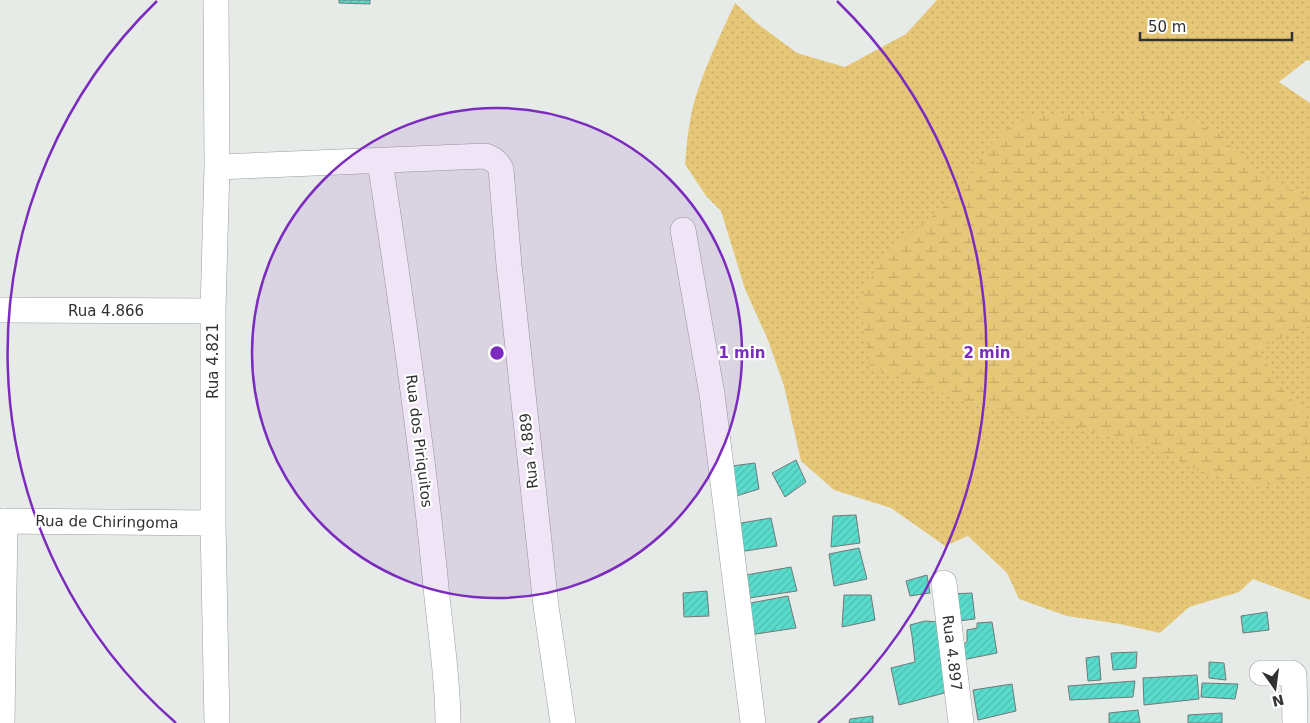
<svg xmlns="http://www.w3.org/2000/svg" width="1310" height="723" font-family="'DejaVu Sans',sans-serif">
	<defs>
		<pattern id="grass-dots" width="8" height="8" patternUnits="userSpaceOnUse" patternTransform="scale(1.25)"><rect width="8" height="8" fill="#e5c777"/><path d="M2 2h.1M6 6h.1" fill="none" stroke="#c5ab67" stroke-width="1.8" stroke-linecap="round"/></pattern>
		<pattern id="wetland-marsh" width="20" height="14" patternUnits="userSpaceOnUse" patternTransform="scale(1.25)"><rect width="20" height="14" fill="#e5c777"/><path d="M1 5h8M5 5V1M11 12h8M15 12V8" fill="none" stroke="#c5ab67"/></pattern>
		<pattern id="building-hatch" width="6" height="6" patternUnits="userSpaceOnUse" patternTransform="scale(1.25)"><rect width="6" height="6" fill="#59dccc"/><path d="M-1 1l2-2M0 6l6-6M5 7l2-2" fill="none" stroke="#4ebdb0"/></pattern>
	</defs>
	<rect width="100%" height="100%" fill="#e7ebe8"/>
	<path fill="url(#grass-dots)" d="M937 0H1310V61L1307 60 1279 82 1310 103V600L1253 579 1239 592 1189 607 1160 633 1120 624 1067 616 1019 599 1007 573 968 536 945 546 891 508 834 490 801 461 784 386 768 340 745 289 721 211 706 196 685 164C687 141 689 118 696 96 706 64 721 34 735 3L758 24 797 53 845 67 906 34Z"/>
	<path fill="url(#wetland-marsh)" d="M1097 113 1176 115 1222 135 1241 159 1268 179 1310 198V326L1259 348 1278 384 1303 412 1310 432V469L1302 476 1262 487 1199 471 1150 447 1056 421 968 402 870 366 860 305 876 266 908 236 958 195 976 165 999 133 1031 115Z"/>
	<path fill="url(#building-hatch)" stroke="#727877" d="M339 0H370V4L339 3Z
		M796 460 806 482 785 497 772 473Z
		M755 463 759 489 733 497 724 467Z
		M856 515 860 543 831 547 833 516Z
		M771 518 777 546 739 552 735 524Z
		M859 548 867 579 834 586 829 554Z
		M791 567 797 591 749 598 746 575Z
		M927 575 930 593 910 596 906 581Z
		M707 591 709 616 684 617 683 593Z
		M972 593 975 619 958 621 949 594Z
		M844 595H871L875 620 842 627Z
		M788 596 796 628 749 635 745 604Z
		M1267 612 1269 630 1243 633 1241 616Z
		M925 621 940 622 952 691 899 705 891 668 915 662 912 636 910 625Z
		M992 622 997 653 962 660 958 647 967 642V630L977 628V623Z
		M1137 652 1136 668 1113 670 1111 653Z
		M1099 656 1101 680 1088 681 1086 658Z
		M1209 662 1224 663 1226 680 1209 678Z
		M1197 675 1199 699 1144 705 1143 678Z
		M1135 681 1133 697 1070 700 1068 686Z
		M1202 683 1238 684 1235 699 1201 697Z
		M1012 684 1016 711 978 720 973 690Z
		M1138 710 1140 723H1109V713Z
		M1222 713V723H1188V715Z
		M873 716V723H849L850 719Z"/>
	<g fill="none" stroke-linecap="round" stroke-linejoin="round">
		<g stroke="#9a9e9b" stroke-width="26">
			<path id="minor" d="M216 0 217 167 213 311V523L217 723
				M380 161C401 299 421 437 435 576 439 625 448 674 448 723
				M217 167 485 156C493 159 497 161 501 169L509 265 546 606 563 723
				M683 230 712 394 753 723
				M0 310 213 311
				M0 521 213 523
				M944 583 961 723
				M1262 673H1292L1294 675 1295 723
				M2 723 5 521"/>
		</g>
		<use href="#minor" stroke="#fff" stroke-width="25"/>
	</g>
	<circle cx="497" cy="353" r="245" fill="#7b2cbf" fill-opacity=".12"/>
	<g fill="none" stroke="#7b2cbf" stroke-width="2.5">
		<circle cx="497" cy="353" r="245"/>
		<path d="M176 723A490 490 0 0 1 157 1M837 1A490 490 0 0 1 818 723"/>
	</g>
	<g text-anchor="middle" stroke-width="4.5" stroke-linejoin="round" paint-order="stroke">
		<g font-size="15" fill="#303230" stroke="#fff">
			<text x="106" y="316">Rua 4.866</text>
			<text transform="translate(213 361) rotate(-90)" y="5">Rua 4.821</text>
			<text transform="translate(419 441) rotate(83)" y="5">Rua dos Piriquitos</text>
			<text transform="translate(529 451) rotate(-96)" y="5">Rua 4.889</text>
			<text transform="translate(107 522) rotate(1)" y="5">Rua de Chiringoma</text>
			<text transform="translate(952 653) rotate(83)" y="5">Rua 4.897</text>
		</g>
	</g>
	<circle cx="497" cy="353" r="8" fill="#7b2cbf" stroke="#fff" stroke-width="2.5"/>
	<g font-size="15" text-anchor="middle" font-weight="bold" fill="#7b2cbf" stroke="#fff" stroke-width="4.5" stroke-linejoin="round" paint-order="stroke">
		<text x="742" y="358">1 min</text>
		<text x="987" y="358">2 min</text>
	</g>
	<g transform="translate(1275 688) rotate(166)" stroke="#ffffff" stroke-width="4" paint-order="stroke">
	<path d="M0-4L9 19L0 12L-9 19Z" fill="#303230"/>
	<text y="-8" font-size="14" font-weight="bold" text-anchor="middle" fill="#303230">N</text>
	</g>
	<path d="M1140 32v8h152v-8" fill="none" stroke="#303230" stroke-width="2.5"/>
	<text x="1148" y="32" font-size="15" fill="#303230" stroke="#ffffff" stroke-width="4" paint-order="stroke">50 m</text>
</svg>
